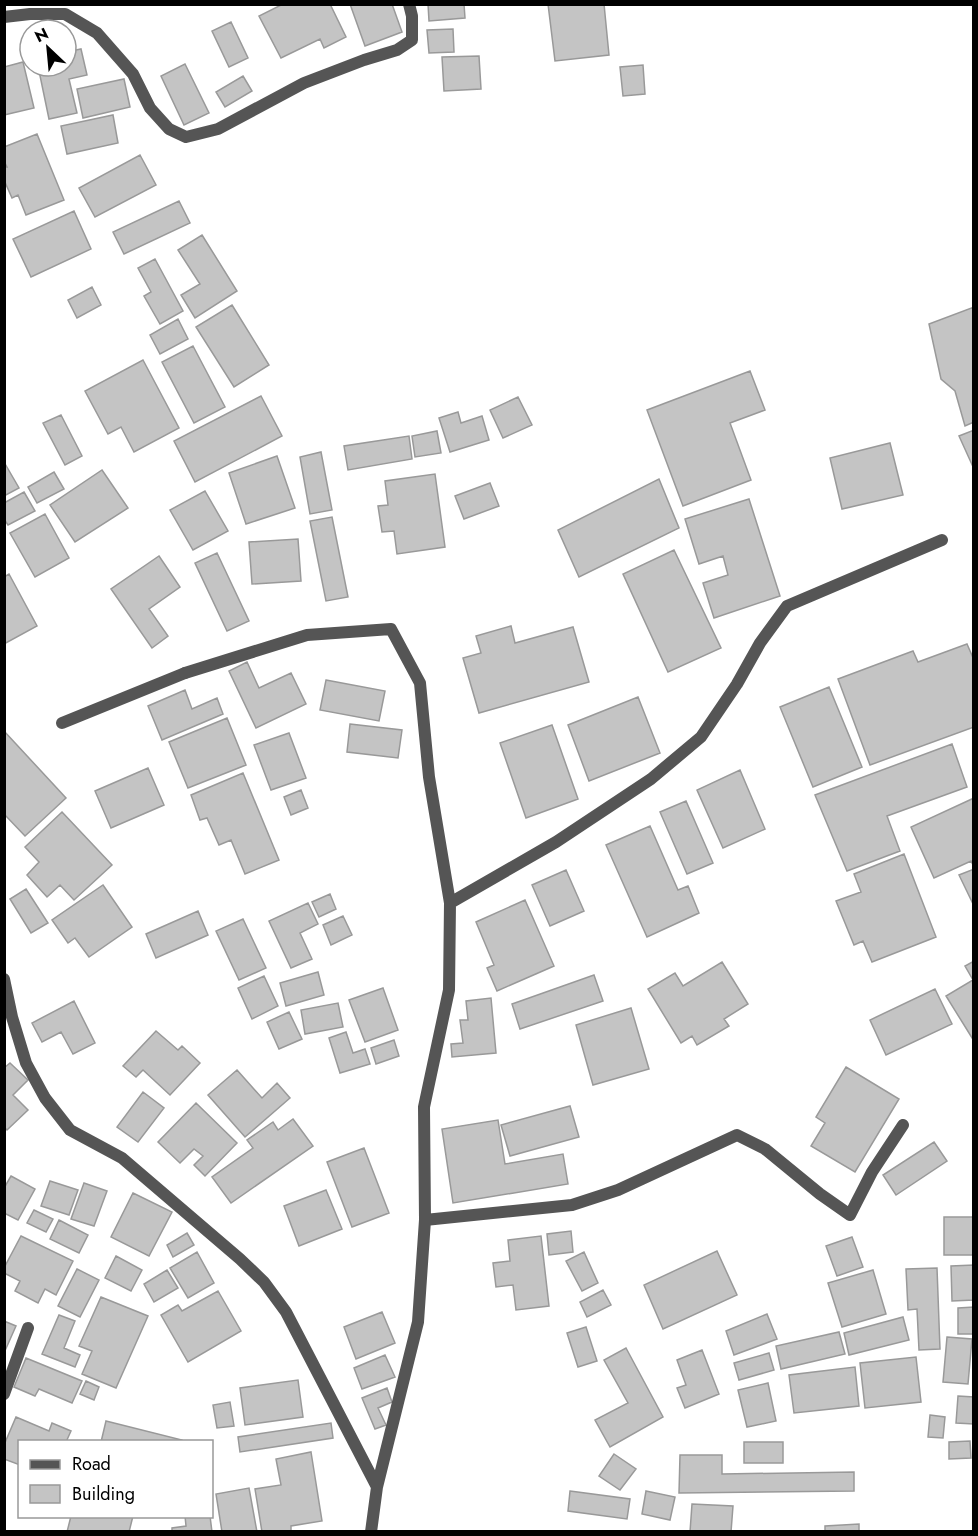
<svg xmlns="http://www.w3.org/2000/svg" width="978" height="1536" font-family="Jost,sans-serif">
	<rect width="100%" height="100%" fill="#fff"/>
	<path fill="#c4c4c4" stroke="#999" stroke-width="1.5" d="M283 4H330L346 37 324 48 320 39 281 58 259 16Z
		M350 4H392L402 32 365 46Z
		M428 4H464L465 18 429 21Z
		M548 4H604L609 55 555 61Z
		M231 22 248 58 229 67 212 31Z
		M453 29 454 52 429 53 427 30Z
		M81 49 87 75 69 79 77 113 49 119 38 66H66V52Z
		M479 56 481 89 444 91 442 57Z
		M23 62 34 108 4 115V67Z
		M185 64 209 113 184 125 161 76Z
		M643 65 645 94 623 96 620 67Z
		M243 76 252 91 225 107 216 92Z
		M124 79 130 107 83 118 77 89Z
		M113 115 118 143 67 154 61 126Z
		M37 134 64 200 26 215 18 195 12 198 4 180V167H7L4 161V147Z
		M140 155 156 185 95 217 79 188Z
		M179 201 190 223 124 254 113 232Z
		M74 211 91 249 31 277 13 239Z
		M202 235 237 291 195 318 181 295 200 284 178 250Z
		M155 259 183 311 160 324 144 296 151 292 138 268Z
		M92 287 101 305 77 318 68 300Z
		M232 305 269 365 234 387 196 327Z
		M974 307V422L965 426 955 391 941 379 929 324Z
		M178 319 188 339 160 354 150 335Z
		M193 346 225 407 194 423 162 362Z
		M143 360 179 428 134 452 121 427 108 434 85 391Z
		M750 371 765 410 730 423 751 480 683 506 647 410Z
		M261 396 282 436 195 482 174 441Z
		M518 397 532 425 503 438 490 410Z
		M458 412 461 423 482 416 489 440 450 452 439 418Z
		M61 415 82 456 65 465 43 423Z
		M974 430V469L959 436Z
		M437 431 441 453 415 457 412 436Z
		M409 436 412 459 348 470 344 446Z
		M890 443 903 495 842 509 830 458Z
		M321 452 332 510 310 514 300 457Z
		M277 456 295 508 246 524 229 473Z
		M4 462 19 488 4 496Z
		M102 470 128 508 75 542 50 505Z
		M54 472 64 489 37 503 28 487Z
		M435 474 445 547 397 554 394 531 382 532 378 506 388 505 385 481Z
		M659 479 679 528 579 577 558 530Z
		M490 483 499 506 464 519 455 496Z
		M205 491 228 531 193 550 170 510Z
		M24 492 35 511 8 525 4 519V503Z
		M749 499 780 596 714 618 703 583 728 575 723 556 699 564 685 519Z
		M45 514 69 558 35 577 10 533Z
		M332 517 348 597 326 601 310 521Z
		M298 539 301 581 252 584 249 542Z
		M674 550 721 648 668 672 623 574Z
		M217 553 249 621 227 631 195 563Z
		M159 556 180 587 149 609 168 636 152 648 111 589Z
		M9 574 37 626 4 644V577Z
		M511 626 515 643 573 627 589 682 479 713 463 658 481 653 476 636Z
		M967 644 974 660V727L870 765 838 679 913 651 918 662Z
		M247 662 259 688 291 673 306 704 256 728 229 671Z
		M326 680 385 691 379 721 320 710Z
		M829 687 862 767 813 787 780 707Z
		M185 690 192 709 217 698 223 714 162 740 148 706Z
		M638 697 660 753 589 781 568 725Z
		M227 718 246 765 188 788 169 742Z
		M350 724 402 730 398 758 347 752Z
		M552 725 578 799 526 818 500 743Z
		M4 731 66 798 25 836 4 814Z
		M289 733 306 778 271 790 254 745Z
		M952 744 967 787 887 816 900 851 847 871 815 795Z
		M148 768 164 805 111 828 95 791Z
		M740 770 765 829 723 848 697 790Z
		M243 773 279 860 245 874 231 840 219 845 207 818 200 820 191 795Z
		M301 790 308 808 291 815 284 797Z
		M974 798V867L971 861 934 878 911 827Z
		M686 801 713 863 687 874 660 812Z
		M62 812 112 865 74 900 60 885 47 897 27 875 39 862 25 847Z
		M650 826 678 890 688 886 699 913 647 937 606 845Z
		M904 854 936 937 872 962 863 941 854 945 836 901 861 892 854 874Z
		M974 869V906L959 875Z
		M566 870 584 911 550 926 532 885Z
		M103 885 132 927 89 957 75 938 68 943 52 920Z
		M26 889 48 923 31 933 10 899Z
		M330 894 336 909 319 917 312 902Z
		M525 900 554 966 497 991 487 968 494 965 476 922Z
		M308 903 318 924 300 933 312 959 291 968 269 921Z
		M198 911 208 935 156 958 146 934Z
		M343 916 352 935 331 945 323 925Z
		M243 919 266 968 239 980 216 931Z
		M974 961V1041L946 996 973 980 965 966Z
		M722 962 748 1004 724 1019 729 1026 697 1045 692 1036 681 1043 648 989 675 973 683 986Z
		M318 972 324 995 286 1006 280 983Z
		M594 975 603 1001 520 1029 512 1004Z
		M264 976 278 1006 252 1019 238 988Z
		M383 988 398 1030 365 1042 349 1000Z
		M935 989 952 1024 886 1055 870 1020Z
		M491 998 496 1053 452 1057 451 1044 463 1043 460 1020H468L466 1001Z
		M74 1001 95 1043 73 1054 61 1032 42 1042 32 1023Z
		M338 1003 343 1027 305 1034 301 1010Z
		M631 1008 649 1069 593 1085 576 1025Z
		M289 1012 302 1039 279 1049 267 1022Z
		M156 1031 178 1050 182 1046 200 1063 170 1095 143 1070 136 1077 123 1066Z
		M346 1032 353 1053 365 1049 370 1064 340 1073 329 1038Z
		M394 1040 399 1056 376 1064 371 1048Z
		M10 1063 28 1080 13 1095 28 1110 7 1130 4 1127V1068Z
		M846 1067 899 1099 855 1172 811 1146 825 1123 816 1117Z
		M237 1070 262 1098 277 1083 290 1098 245 1137 208 1095Z
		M143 1092 164 1108 138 1142 117 1127Z
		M196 1103 237 1143 205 1176 194 1165 203 1156 194 1149 180 1163 158 1142Z
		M570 1106 579 1137 510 1156 501 1125Z
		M293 1119 313 1146 231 1203 212 1177 253 1148 247 1140 273 1122 278 1130Z
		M498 1120 505 1164 563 1154 568 1184 453 1203 442 1129Z
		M934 1142 947 1161 896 1195 883 1175Z
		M364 1148 389 1213 352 1227 327 1162Z
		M11 1176 35 1189 18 1220 4 1213V1188Z
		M50 1181 78 1190 69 1215 41 1206Z
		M84 1183 107 1191 94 1226 71 1219Z
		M326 1190 342 1229 299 1246 284 1206Z
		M133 1193 172 1212 149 1256 111 1237Z
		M34 1210 53 1219 46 1232 27 1223Z
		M944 1217H974V1255H944Z
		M59 1220 88 1235 79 1253 50 1239Z
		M571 1231 573 1252 549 1255 547 1234Z
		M187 1233 194 1245 173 1257 167 1245Z
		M21 1236 73 1261 56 1295 45 1289 38 1303 15 1291 20 1281 4 1273V1268Z
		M541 1236 549 1306 516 1310 513 1285 496 1287 493 1263 510 1261 508 1240Z
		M852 1237 863 1267 837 1276 826 1246Z
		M717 1251 737 1295 663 1329 644 1285Z
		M197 1252 214 1283 188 1298 170 1268Z
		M584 1252 598 1283 582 1291 566 1261Z
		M116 1256 142 1270 131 1291 105 1278Z
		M974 1265V1300L952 1301 951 1266Z
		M937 1268 940 1349 919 1350 917 1309 908 1310 906 1269Z
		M77 1269 99 1280 80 1317 58 1306Z
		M167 1270 178 1288 154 1302 144 1284Z
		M873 1270 886 1314 842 1327 828 1283Z
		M603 1290 611 1305 587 1317 580 1302Z
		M218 1291 241 1331 188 1362 161 1315 178 1305 182 1311Z
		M101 1297 148 1316 116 1388 82 1374 92 1351 79 1346Z
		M974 1307V1334H958V1308Z
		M382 1312 395 1343 356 1359 344 1327Z
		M767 1314 777 1339 734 1355 726 1331Z
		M59 1315 75 1321 64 1348 80 1355 75 1367 42 1354Z
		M903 1317 909 1340 849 1355 844 1333Z
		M4 1321 16 1326 4 1353Z
		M586 1327 597 1361 578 1367 567 1333Z
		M839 1332 845 1354 781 1369 776 1346Z
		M947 1337 972 1339 968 1384 943 1382Z
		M626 1348 663 1417 610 1447 595 1420 628 1403 604 1360Z
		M702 1350 719 1394 685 1408 677 1388 686 1385 677 1360Z
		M769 1353 774 1370 739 1380 734 1363Z
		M385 1355 395 1377 362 1389 354 1368Z
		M916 1357 921 1402 865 1408 860 1363Z
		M26 1358 82 1381 72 1403 39 1389 35 1396 14 1387Z
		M855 1367 859 1406 794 1413 789 1375Z
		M298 1380 303 1417 245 1425 240 1388Z
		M86 1381 99 1387 94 1400 80 1394Z
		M768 1383 776 1421 747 1427 738 1390Z
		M387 1388 392 1402 378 1408 386 1425 375 1429 362 1398Z
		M958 1396 974 1397V1424L956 1423Z
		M230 1402 234 1426 217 1428 213 1405Z
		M930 1415 945 1417 943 1438 928 1437Z
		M16 1417 49 1431 52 1423 71 1431 66 1442H20V1465L4 1459V1445Z
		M106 1421 182 1440V1442H101Z
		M331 1423 333 1438 240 1452 238 1437Z
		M970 1441 971 1458 949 1459V1442Z
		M744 1442H783V1463H744Z
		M311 1452 322 1521 291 1526V1532H262L255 1489 281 1485 276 1459Z
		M614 1454 636 1469 620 1490 599 1476Z
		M680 1455H722V1474L854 1472V1491L679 1493Z
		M249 1488 257 1532H222L216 1494Z
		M570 1491 630 1499 627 1519 568 1511Z
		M646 1491 675 1497 670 1520 642 1514Z
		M692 1504 733 1506 731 1532H690Z
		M71 1516H133L129 1532H67Z
		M185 1516H210L212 1532H172V1528L186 1526Z
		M859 1524V1532H825V1526Z"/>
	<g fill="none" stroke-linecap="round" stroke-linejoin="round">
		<path stroke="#555" stroke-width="12" d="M62 723 185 673"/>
		<path stroke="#555" stroke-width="12" d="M4 17 30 14H65L97 33 133 74 150 108 169 129 186 137 218 129 304 83 364 60 397 50 412 40V16L409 4
			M185 673 307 635 391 629 420 683 429 777 450 903 449 990 424 1107 425 1220 418 1322 377 1487 371 1532
			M450 903 556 842 651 779 701 737 737 684 760 643 787 606 942 540
			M4 979 12 1017 26 1063 45 1098 70 1130 122 1158 240 1259 264 1282 286 1312 377 1487
			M425 1220 572 1205 618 1190 737 1135 765 1149 820 1194 850 1215 872 1172 903 1125
			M4 1394 28 1328"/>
	</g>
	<rect width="978" height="1536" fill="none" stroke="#000000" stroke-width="12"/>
	<rect x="18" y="1440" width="195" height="78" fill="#ffffff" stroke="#999999" stroke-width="1.5"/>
	<rect x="30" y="1460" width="30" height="9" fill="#555555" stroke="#999999" stroke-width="1.5"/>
	<text x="72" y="1470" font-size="18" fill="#000000">Road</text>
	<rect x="30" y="1485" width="30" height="18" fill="#c4c4c4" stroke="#999999" stroke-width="1.5"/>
	<text x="72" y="1500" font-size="18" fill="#000000">Building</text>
	<g transform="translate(48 48) rotate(334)"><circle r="28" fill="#ffffff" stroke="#999999" stroke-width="1.5"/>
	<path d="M0-4.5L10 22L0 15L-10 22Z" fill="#000000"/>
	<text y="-9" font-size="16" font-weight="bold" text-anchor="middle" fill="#000000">N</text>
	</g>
</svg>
